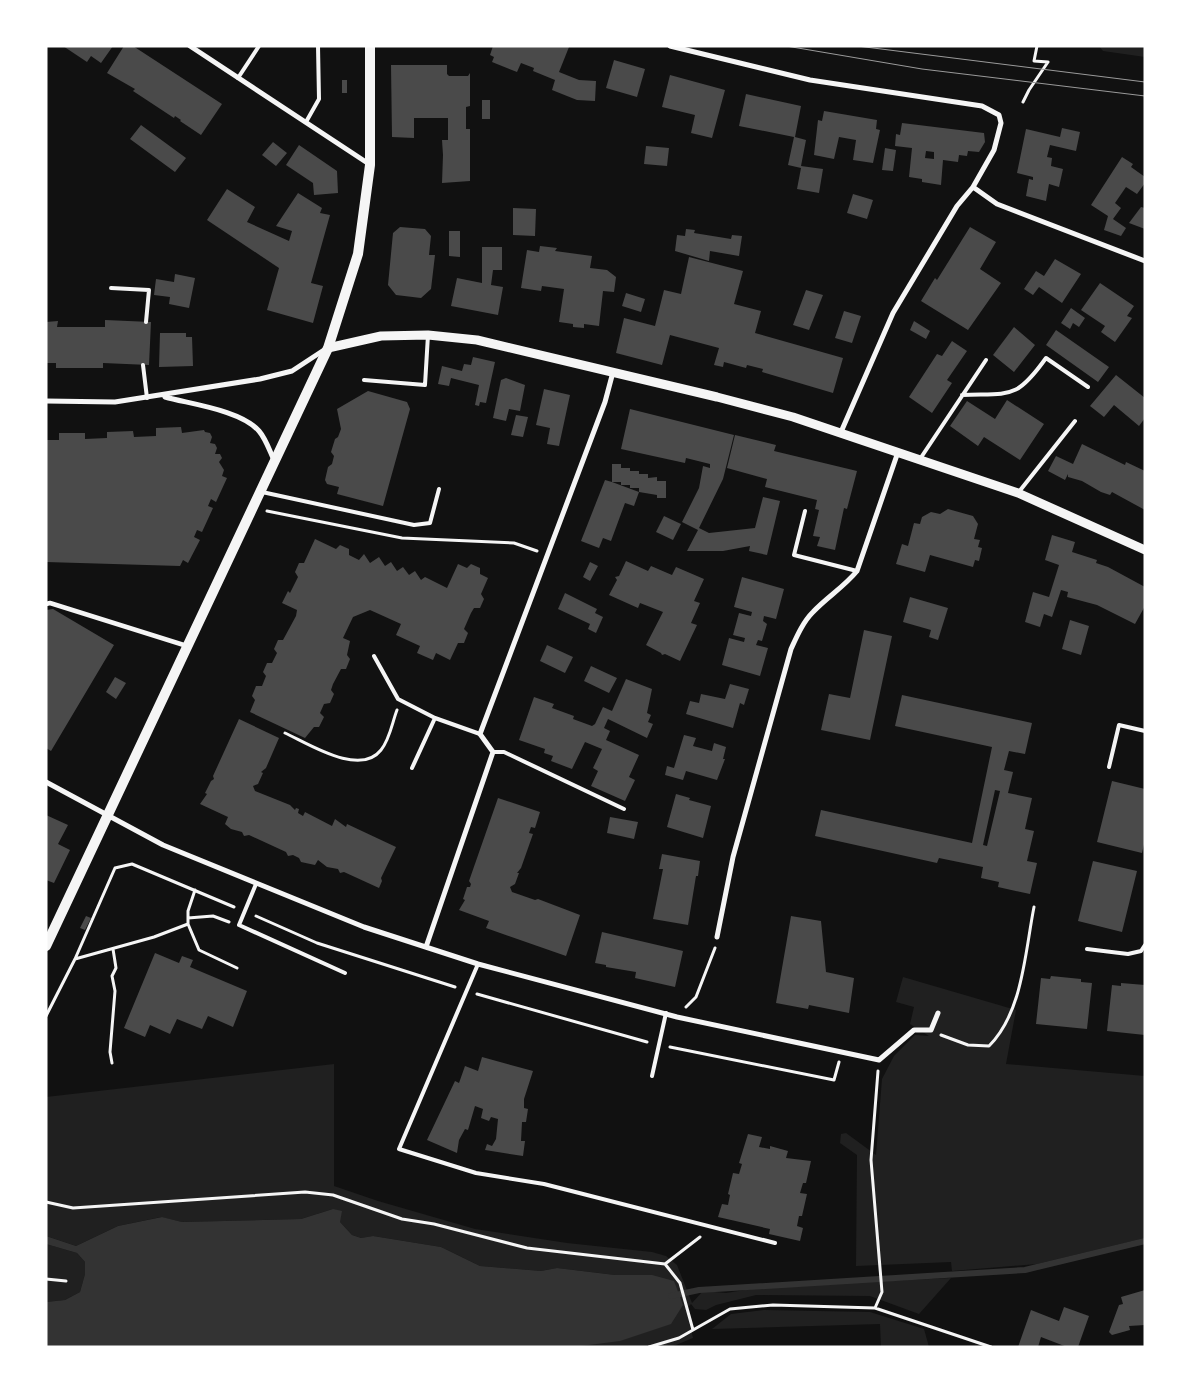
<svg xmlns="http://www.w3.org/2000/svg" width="1191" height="1393" font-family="'Golos Text',sans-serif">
	<rect width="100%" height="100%" fill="#111"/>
	<path fill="#202020" d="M1099 46H1145V57L1103 51Z
		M903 977 1016 1010 1006 1064 1145 1076V1238L1037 1264 952 1271 951 1262 856 1266 857 1155 840 1143 841 1134 846 1133 876 1155 882 1079 894 1056 915 1035 929 1036 910 1024 914 1007 896 1002Z
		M334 1064V1186L378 1201 475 1229 567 1243 652 1252 666 1256 677 1265 692 1303 703 1291 726 1293 764 1287 951 1278 919 1314 870 1296 756 1295 716 1305 706 1310 695 1309 691 1304 686 1309 693 1338 671 1347H573L581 1344 652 1275H615L557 1268 541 1271 480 1266 441 1247 373 1236 361 1238 352 1235 339 1221 333 1209 301 1219 182 1222 161 1217 118 1226 76 1246 46 1236V1097Z
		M46 1244 77 1253 85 1262V1274L80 1292 65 1300 46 1302Z
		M764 1310 870 1312 924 1329 929 1347H881L880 1324 712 1329 731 1314Z"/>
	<path fill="#333" d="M333 1209 342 1211 340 1222 352 1235 361 1238 373 1236 441 1247 480 1266 541 1271 557 1268 615 1275H652L674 1281 683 1305 671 1324 620 1341 573 1347H46V1302L65 1300 80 1292 85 1274V1262L77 1253 46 1244V1236L76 1246 118 1226 162 1217 182 1222 301 1219Z"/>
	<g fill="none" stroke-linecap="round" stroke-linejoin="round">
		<path stroke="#333" stroke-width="6" d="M671 1296 699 1290 1025 1270 1145 1241"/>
	</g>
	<path fill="#4a4a4a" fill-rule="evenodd" d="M63 46H113L101 63 91 56 87 62Z
		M124 46H133L222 104 201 135 180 121 181 120 175 116 174 118 133 91 135 89 107 73Z
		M493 46 569 47 559 72 579 80 596 81 595 101 577 100 552 90 555 80 533 71 534 68 521 63 517 72 492 62 494 57 490 55Z
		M614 60 645 69 637 97 606 88Z
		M391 65H447V74L449 76H468L470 73V106L466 107V129H470V181L442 183 443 155 442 140H448V118H414V138L392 137Z
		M670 75 725 90 712 138 691 133 695 115 662 107Z
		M342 80H347V93H342Z
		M746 94 801 106 795 137 806 140 801 166 823 169 819 193 797 189 801 168 788 165 794 137 739 126Z
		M482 100H490V119H482Z
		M824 111 877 120 876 129 880 130 873 163 853 160 856 140 839 137 834 159 814 155 818 120 822 121Z
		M902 123 984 133 985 142 979 152 968 151 967 156 959 155 958 162 943 160 941 185 922 182V179L909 177 912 148 895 146 896 134 900 135ZM926 151 934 152V159L925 158Z
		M141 125 186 158 175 172 130 139Z
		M1062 128 1080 132 1076 151 1050 145 1047 157 1052 158 1051 166 1063 169 1059 187 1049 184 1046 201 1026 196 1029 179 1033 180V177L1017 173 1026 129 1060 137Z
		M273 142 287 153 276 166 262 155Z
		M299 145 337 171 338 193 314 195 313 183 286 165Z
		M646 146 669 148 667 166 644 164Z
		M885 148 896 150 893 171 882 170Z
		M1122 157 1133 164 1131 167 1145 177V183L1137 194 1126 187 1115 203 1121 208 1113 219 1126 228 1121 236 1104 230 1108 216 1091 205Z
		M227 189 255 207 247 222 289 241 292 231 276 226 298 193 322 208 320 213 330 215 311 283 323 286 313 323 267 310 279 268 207 220Z
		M853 194 873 200 867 219 847 213Z
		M1141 207 1145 208V229L1129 223Z
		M513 208 536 209 535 236 513 235Z
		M400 227 425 229 431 236 429 255H435L431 289 421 298 396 295 388 285 393 233Z
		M970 227 996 242 980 269 1001 283 968 330 921 301 935 278 937 280Z
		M686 229 695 230 694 233 731 239 732 235 742 236 739 256 710 251 709 261 675 251 677 235 685 236Z
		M449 231H460V257L449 256Z
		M540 246 557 248 555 251 592 256 590 268 607 270 616 277 614 292 603 291 599 326 584 324V328L573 327V324L559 322 564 289 542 286 541 291 521 288 527 250 539 252Z
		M482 247H502V270H493L491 285 503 287 498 315 451 306 457 278 482 283Z
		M689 257 743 271 734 304 761 311 755 333 843 358 833 393 762 372 763 369 747 365 746 368 724 362 723 367 714 365 719 348 670 335 662 365 616 353 624 318 655 326 664 290 681 294Z
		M1055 259 1081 274 1062 303 1039 287 1033 295 1024 289 1036 271 1044 276Z
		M175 274 195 278 189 308 169 304 170 297 154 295 156 279 174 282Z
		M1100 283 1134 306 1127 316 1132 318 1115 342 1101 332 1105 326 1081 310Z
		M806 290 823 295 809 330 793 325Z
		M626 293 645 299 641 312 622 306Z
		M1071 308 1085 318 1079 327 1073 323 1070 329 1061 323Z
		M844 311 861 316 852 343 835 338Z
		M105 320 151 322 149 365 103 363V368H56V363H46V322L58 321 57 327H105Z
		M914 321 930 331 926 339 910 330Z
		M1014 327 1035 345 1014 372 993 355Z
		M1056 330 1109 367 1098 382 1046 345Z
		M160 333H186V337H192L193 366 159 367Z
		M952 341 967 351 947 380 952 383 932 413 909 397 937 354 942 356Z
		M473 357 495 362 486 403 480 402 479 406 475 405 479 385 451 378 449 386 438 384 442 366 462 371 464 364 471 365Z
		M1116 375 1145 398V418L1139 426 1114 405 1104 417 1090 406Z
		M506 378 525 385 520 411 509 409 506 421 493 418 501 380Z
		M544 389 570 395 559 446 547 444 550 428 536 425Z
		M368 391 407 402 410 409 383 506 337 494 339 487 327 484 325 480 328 467 332 464 334 456 331 452 335 439 338 437 341 429 337 409Z
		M1007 400 1044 424 1020 460 984 437 978 446 950 426 967 401 995 419Z
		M630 409 734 435 723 479 699 528 709 533 755 528 763 497 780 501 767 555 749 551 750 546 723 551H687L698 530 682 522 699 488 703 466 710 468V464L686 458 685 463 621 449Z
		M516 415 528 417 523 437 511 435Z
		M181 427 182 433 204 430 205 432 210 433 212 437 210 443 215 444 217 448 215 454H220L222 458 219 462 224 470 222 476 227 478 216 502 211 499 208 506 213 508 202 532 197 530 194 537 200 540 188 563 183 560 180 566 46 562V440H59V433H85V439L107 438V432L133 431 134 437 156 436V428Z
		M735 435 776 445 774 451 857 471 847 509 844 508 835 550 817 546 820 537 813 536 819 510 815 509 817 500 765 487 767 479 727 468Z
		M1082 444 1125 465 1126 462 1145 471V510L1112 492 1110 495 1101 492 1082 481 1068 477V474L1065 480 1048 471 1056 456 1073 464Z
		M612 464H621V468H630V471H639V474H648V478L657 477V481H666V498H657V495L639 492V488H630V485H621V482H612L639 492 634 506 625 503 611 541 603 538 599 548 581 541 605 480 612 482Z
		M948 509 973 516 978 524 974 539 980 540 978 547 982 548 979 561 975 560 973 567 930 555 925 572 896 564 902 544 908 546 914 523 920 524 922 517 931 512 940 514Z
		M664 516 681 524 673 540 656 532Z
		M1052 535 1075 542 1072 552 1097 560 1096 563 1108 567 1145 587V606L1135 624 1097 605 1067 597 1068 592 1061 590 1052 617 1044 614 1040 627 1025 622 1033 592 1049 597 1059 565 1045 560Z
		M315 539 336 549 340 545 349 549V555L359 560 364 554 370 563 379 557 385 566 391 562 397 571 403 567 409 575 415 571 421 580 425 577 447 588 458 564 467 568 471 564 480 568V574L488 578 481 594 484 599 480 608H474L471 613 464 629 468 633 464 643H458L450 660 436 653 433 660 417 653 420 646 396 635 401 624 370 610 353 617 343 638 350 641 347 655 350 659 346 669H341L333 684 331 690 334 694 330 703 324 704 320 713 324 717 319 727H314L305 738 250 712 255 700 252 696 256 686H262L266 676 263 672 267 663H272L277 653 274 649 278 640H283L296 616 297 610 282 603 288 591 290 593 298 577 295 572 299 563H304Z
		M626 561 648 571 651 566 672 575 676 567 704 579 694 601 700 603 691 623 697 625 680 661 665 654 662 655 661 653 646 645 663 612 640 603 638 608 609 595 617 580 615 577 619 576Z
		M590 562 598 566 590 581 583 577Z
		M742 577 784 589 776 619 764 616 763 621 767 624 762 641 758 640 756 645 768 648 760 676 722 665 729 638 744 642 745 638 733 635 739 613 751 616 752 612 734 607Z
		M565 593 597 609 595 613 603 617 596 633 588 629 590 624 558 609Z
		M910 597 948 608 938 640 929 637 931 630 903 622Z
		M53 609 114 645 51 751 46 748V610Z
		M1070 620 1089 626 1081 655 1062 649Z
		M864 630 892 636 870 740 821 730 829 694 850 698Z
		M547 645 573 657 565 673 540 661Z
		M591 666 617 678 609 693 584 681Z
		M115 677 126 683 116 699 106 692Z
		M626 679 652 689 647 713 651 715 648 722 653 724 647 738 608 719 604 728 610 731 606 740 639 755 629 777 635 780 625 801 591 786 598 771 593 768 602 749 585 742 572 769 551 761 553 756 544 753 545 749 519 740 534 697 554 704 552 708 574 716 573 719 592 726 595 724 603 707 612 711Z
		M730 684 749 689 744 705 740 703 733 728 686 714 690 701 699 703 701 694 725 699Z
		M902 695 1032 723 1025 754 1009 751 1004 770 1013 772 1008 793 1032 798 1025 829 1034 831 1027 861 1037 863 1030 894 998 887 999 882 981 878 983 867 939 858 937 863 815 836 821 810 972 843 992 747 895 726ZM995 790 1000 791 987 846 983 845Z
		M239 719 279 738 266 768 261 772 263 773 258 784 253 786 255 791 290 805 295 810 296 808 299 809 298 813 303 816 305 812 332 826 335 819 346 827 347 824 396 847 381 878 382 881 379 888 344 872 340 873 338 869 327 867 318 860 315 865 301 862 299 858 293 855 288 856 286 852 249 835 244 836 242 832 231 829 225 824 228 817 200 804 207 794 205 793 211 781 214 779 213 776Z
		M684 735 696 738 693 746 712 751 714 743 726 747 723 759H725L717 780 686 771 683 780 665 775 667 766 674 768Z
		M1112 781 1145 789V840L1142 853 1097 842Z
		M676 794 690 798 689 800 711 806 703 838 667 827Z
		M498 798 540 812 535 828 531 827 529 833 533 834 521 868 517 873H519L515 884 510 887 512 892 535 900 538 899 580 915 566 956 486 928 489 921 459 910 465 900 463 899 467 887H470L471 884 469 881Z
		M46 815 68 825 58 844 70 850 54 883 46 880Z
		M610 817 638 822 634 839 607 833Z
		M662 854 700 861 698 876H696L688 925 653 919 663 869H659Z
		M1093 861 1137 871 1122 932 1078 921Z
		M86 916 91 918 85 930 80 928Z
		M791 916 821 921 826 972 854 978 849 1013 809 1005 808 1009 776 1003Z
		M602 932 683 951 675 987 635 978 636 972 606 967V965L595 963Z
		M155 953 179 963 182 956 193 960 190 967 247 991 233 1027 208 1016 202 1029 177 1019 170 1034 150 1025 145 1037 124 1028Z
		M1051 976 1081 979V982L1092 983 1087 1029 1036 1024 1041 978 1050 979Z
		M1121 983 1145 985V1035L1107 1031 1112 985 1121 986Z
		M482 1057 533 1071 524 1099V1108L528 1109 526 1122H522L521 1141H525L523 1156 485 1150 487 1144 492 1146 496 1139 498 1119 491 1117 489 1121 481 1118 483 1109 475 1106 468 1130 465 1129 459 1140 457 1153 427 1140 455 1081 459 1083 465 1066 478 1071Z
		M748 1134 762 1137 759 1147 770 1149V1146L788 1151 786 1158 811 1161 806 1183H803L800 1193 807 1194 802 1216H799L797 1226 803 1228 800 1241 769 1234 770 1229 718 1217 722 1204 728 1205 730 1195 728 1194 733 1173 739 1174 742 1164 739 1163Z
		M1145 1290V1325L1129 1326 1130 1330 1112 1335 1109 1332 1119 1305 1123 1304 1121 1297Z
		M1064 1307 1089 1316 1078 1347H1067L1041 1337 1038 1347H1018L1031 1310 1059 1321Z"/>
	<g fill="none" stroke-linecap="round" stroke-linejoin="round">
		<path stroke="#f5f5f5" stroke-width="3" d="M1023 102 1029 90 1048 62 1034 61 1037 46
			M267 511 402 538 514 543 537 551
			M285 733C309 744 360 777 381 750 390 739 392 723 397 710
			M256 916 317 943 455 987
			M188 918 213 916 229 922
			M188 924V911L195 890
			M75 959 154 937 188 924 199 950 237 968
			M477 994 647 1042
			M686 1007 696 997 715 948
			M46 1016 75 959 115 868 132 864 234 907
			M941 1035 968 1045 989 1046C1023 1012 1025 952 1034 907
			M670 1047 834 1080 839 1062
			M112 1063 110 1052 115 991 112 976 116 968 113 949
			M46 1202 73 1208 305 1192 333 1195 402 1219 434 1224 527 1248 665 1264
			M46 1279 66 1281
			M875 1308 882 1292 871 1160 878 1071
			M693 1330 730 1309 773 1305 875 1308 991 1347
			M649 1347 679 1338 693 1330 680 1283 665 1264 700 1237"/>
		<path stroke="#f5f5f5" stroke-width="4" d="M238 78 259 46
			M306 122 319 99 318 46
			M111 288 149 290 146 322
			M143 365 147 398
			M364 380 425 385 428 335
			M962 395C1011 393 1016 400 1046 358L1088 387
			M920 459 986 360
			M262 492 414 525 430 523 439 489
			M1018 493 1075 421
			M805 511 794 555 857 571
			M374 656 398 699 435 718
			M493 752H504L624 809
			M1109 767 1119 725 1145 731
			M412 768 435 718 480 734
			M256 884 239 925 345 973
			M1087 949 1128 954 1141 951 1145 945
			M478 964 399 1149 476 1173 544 1184 775 1243
			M652 1076 666 1013"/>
		<path stroke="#f5f5f5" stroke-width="4.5" d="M46 604 50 603 187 646"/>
		<path stroke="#f5f5f5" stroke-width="5" d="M190 46 369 164
			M670 46 810 80 982 106 999 115 1001 123 994 150 973 187 957 206 893 313 841 432
			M973 187 997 204 1145 261
			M165 397C190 404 241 410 259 431 266 439 270 452 275 462
			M46 401 115 402 260 379 292 371 324 350
			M46 782 163 845 364 927 478 964 677 1017 879 1060 914 1030H931L938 1013
			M717 937 733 857 791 649C797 636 803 622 813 612 827 597 844 587 857 571L898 452
			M426 947 493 752 480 734 605 402 613 372"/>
		<path stroke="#f5f5f5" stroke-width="9" d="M328 348 381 336 428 335 477 340 717 397 793 417 1018 493 1145 550"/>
		<path stroke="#f5f5f5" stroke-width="10" d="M46 946 328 348 358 254 370 165V46"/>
		<path stroke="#9a9a9a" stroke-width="1" d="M786 46 922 69 1145 96
			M857 46 1145 82"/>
	</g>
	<rect width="1191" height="1393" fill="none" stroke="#ffffff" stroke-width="95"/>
</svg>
